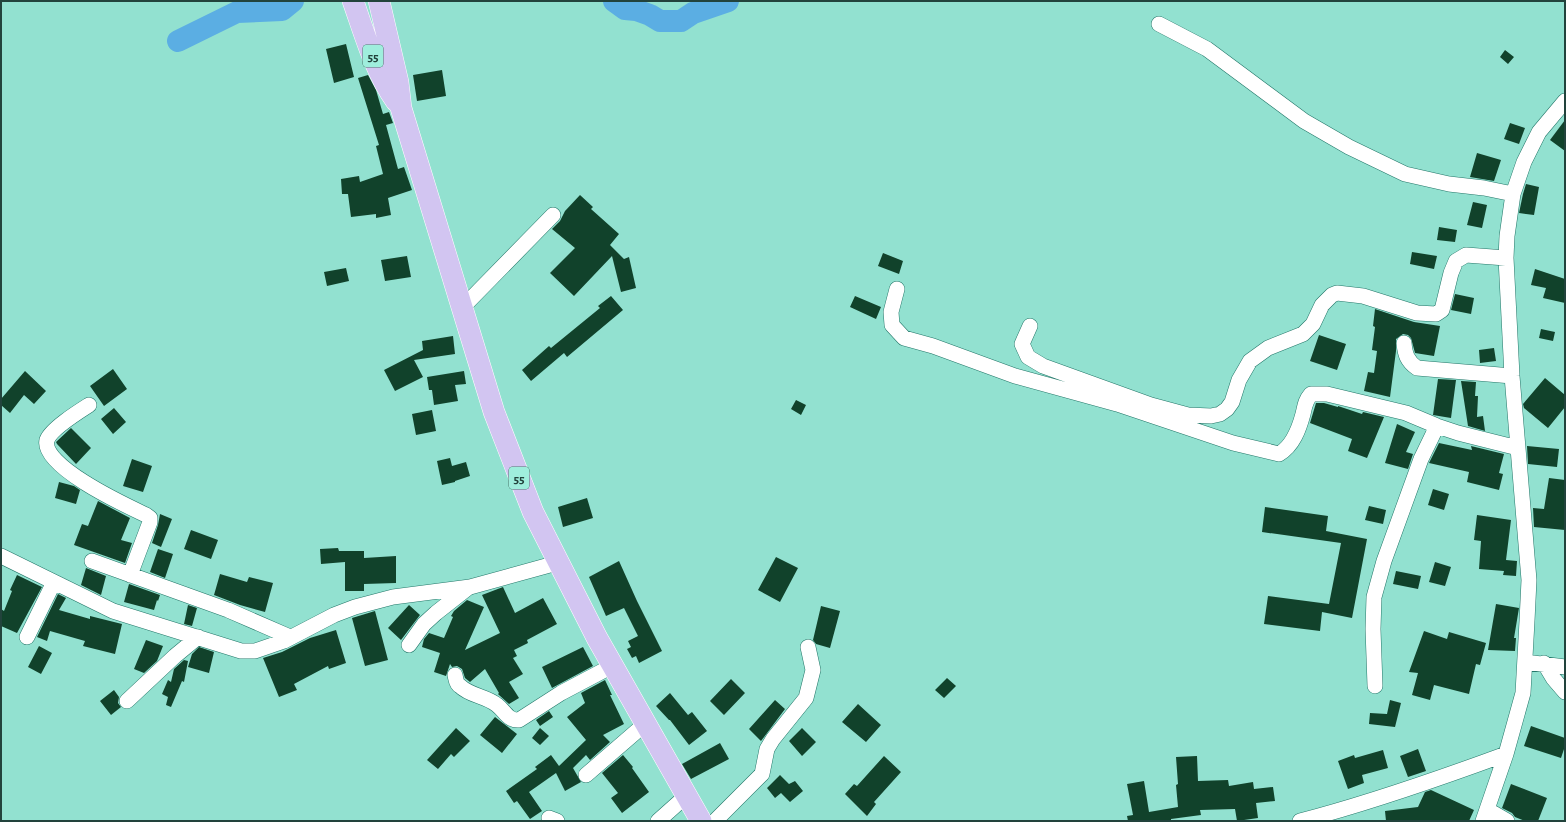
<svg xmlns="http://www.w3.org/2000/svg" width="1566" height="822" font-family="'Alegreya Sans',sans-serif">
	<rect width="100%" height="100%" fill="#92e1d0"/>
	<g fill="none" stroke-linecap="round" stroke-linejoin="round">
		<path stroke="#5baee3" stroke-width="22" d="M614 1 625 9 636 10 650 15 660 21H681L693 13 728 1
			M178 41 237 12 282 10 293 1"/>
	</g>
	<path fill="#11422b" d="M346 44 354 77 334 83 326 49Z
		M1505 50 1514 57 1508 64 1500 57Z
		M442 70 446 96 417 101 413 75Z
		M368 75 376 90 383 114 389 112 393 123 386 125 398 169 404 167 412 190 388 198 391 215 376 218V214L351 217 348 194H342L341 179 359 176 360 182 383 174 376 146 379 145 358 78Z
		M1565 120V151L1550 140Z
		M1510 123 1525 128 1519 144 1504 139Z
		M1477 153 1501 160 1494 181 1470 177Z
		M1526 184 1539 187 1534 215 1519 213 1523 194Z
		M580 195 593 207 591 209 619 234 610 245 624 259 629 257 636 288 621 292 612 256 574 296 550 273 575 248 552 229 560 221 565 211Z
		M1473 202 1487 205 1482 228 1467 225Z
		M1439 227 1457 230 1455 242 1437 240Z
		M1412 252 1437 256 1434 269 1410 264Z
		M883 253 903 261 899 274 878 266Z
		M407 256 411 277 385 281 381 260Z
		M346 268 349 281 327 286 324 272Z
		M1535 269 1565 279V303L1543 298 1546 288 1531 285Z
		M1455 294 1474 298 1471 314 1451 310Z
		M611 296 623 310 567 357 564 353 531 381 522 370 549 346 551 348 600 308 598 306Z
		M855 296 881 307 876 319 850 307Z
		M1375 309 1414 322 1440 326 1434 356 1415 353 1411 338 1408 335 1403 334 1396 339V351L1390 397 1364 391 1368 372 1374 373 1377 351 1372 350 1375 327 1373 326Z
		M1541 329 1555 332 1553 341 1539 338Z
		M1319 335 1346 344 1337 370 1310 361Z
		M453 336 455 354 414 360 423 377 395 391 384 370 423 350 422 341Z
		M1494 348 1496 361 1480 363 1479 350Z
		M113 369 127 389 104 406 90 386Z
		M25 371 46 391 34 404 24 395 10 413 1 405V399Z
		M464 371 466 384 455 385 458 401 434 405 432 390H429L427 377Z
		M1545 378 1565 395V407L1548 428 1524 408 1523 404Z
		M1438 379 1456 380 1451 418 1433 415Z
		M1461 381 1476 382 1475 396H1478L1477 417 1483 416 1485 431 1468 426Z
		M796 400 806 405 801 415 791 409Z
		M1316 403H1324L1338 407V406L1362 414 1363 412 1384 417 1367 458 1348 451 1352 439 1310 423Z
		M114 408 126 422 113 434 101 419Z
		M432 410 436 431 416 435 412 414Z
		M1397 424 1415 432 1406 452 1413 454 1408 469 1385 463Z
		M71 428 91 448 76 464 57 444 56 442Z
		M1439 443 1472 450 1471 446 1504 454 1499 473 1503 474 1499 490 1467 482 1469 472 1429 463Z
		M1527 446 1559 449 1557 467 1528 464Z
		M450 458 452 466 466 462 470 476 455 481V482L442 485 437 461Z
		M132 459 152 466 143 492 123 486Z
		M1549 478 1565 480V530L1534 527 1533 508 1544 509Z
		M59 482 74 486 80 490 76 504 55 498Z
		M1433 489 1449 494 1444 510 1428 505Z
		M587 498 593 518 563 527 558 507Z
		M98 501 130 518 121 540 132 543 125 563 74 545 82 524 88 526Z
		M1369 506 1386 510 1383 524 1365 520Z
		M1265 507 1328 516 1326 531 1367 539 1352 618 1322 612 1320 631 1264 624 1268 596 1329 604 1341 543 1262 532Z
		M160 514 172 519 161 547 152 543 158 525Z
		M1477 515 1511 520 1506 560 1517 561 1516 576 1503 575 1504 571 1479 569 1481 541 1474 540Z
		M191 530 218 540 211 559 184 549Z
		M338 548 339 551H364V558L396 556V583L364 584V591H345V562L321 564 320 549Z
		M158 549 173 554 165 578 150 572Z
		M776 557 798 568 780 602 758 590Z
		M619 561 637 601 662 651 639 663 636 656 632 658 627 649 631 647 628 641 638 636 624 608 606 616 589 577Z
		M1435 562 1451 567 1445 586 1429 582Z
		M86 568 106 576 101 595 81 585Z
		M1396 571 1421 576 1418 589 1393 584Z
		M220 574 247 582 249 577 273 583 265 612 240 605 214 595Z
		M17 575 42 587 17 633 1 626V609L4 611 12 591 10 590Z
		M129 584 160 595 158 601 157 600 154 610 124 602Z
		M503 587 515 613 543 598 557 624 527 640 528 643 514 650 517 656 513 658 523 674 509 682 519 698 509 704 499 695 498 694 499 693 485 669 470 682 465 678 462 669 457 666 452 667 450 664 446 676 434 672 440 653 422 647 424 639 429 633 444 638 453 617 451 616 454 611 467 600 484 607 465 650 500 633 482 595Z
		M58 594 66 598 59 610 90 619V616L122 624 115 654 83 646 85 641 50 631 47 641 37 637Z
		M1496 604 1519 608 1514 638H1516L1515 651 1488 650Z
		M188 605 197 608 192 626 184 624Z
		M409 605 420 615 401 640 388 628Z
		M821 606 840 611 830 648 816 644 813 640Z
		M375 611 388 660 365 666 352 618Z
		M336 630 346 663 329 669 328 666 294 684 297 690 279 697 263 658 282 652 310 638Z
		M1424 631 1447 639 1449 632 1486 643 1480 665 1476 664 1469 694 1434 685 1430 700 1412 695 1418 673 1409 672Z
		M146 640 163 646 157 661 144 673 134 669Z
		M39 646 52 653 41 674 28 667Z
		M199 647 214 652 209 673 188 667 192 654Z
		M583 647 593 666 552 688 542 667Z
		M184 660 188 661 184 682 182 681 171 707 166 705 168 697 162 694 168 680 171 682 174 669Z
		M947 678 956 686 944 698 935 690Z
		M731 679 745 693 724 715 710 701Z
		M605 680 612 695H610L624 724 603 735 610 742 590 760 586 755 573 768 581 782 565 791 556 773 529 792 542 811 530 819 517 801 514 803 506 791 537 769 535 767 551 755 559 766 586 740 567 717 585 703 581 693Z
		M114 690 119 697 118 703 121 707 111 715 100 701Z
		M670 693 688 715 692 712 707 731 689 745 670 720H669L656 706Z
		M775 700 785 709 761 741 749 729Z
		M1390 700 1401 703 1395 727 1369 724 1370 713 1387 714Z
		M858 704 881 725 866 742 842 722Z
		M549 711 553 717 540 726 536 720Z
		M495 717 517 734 502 753 480 735Z
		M1531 726 1565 738V746L1561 758 1524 746Z
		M456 728 470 741 454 757 451 754 438 769 427 760Z
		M540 728 549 736 540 745 532 738Z
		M802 728 816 742 802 756 789 741Z
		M720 743 729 759 691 779 682 764Z
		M1418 749 1426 771 1408 777 1400 756Z
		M1383 750 1388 768 1362 775 1364 783 1348 789 1338 761 1354 755 1355 758Z
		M623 755 633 767 632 768 649 792 622 813 611 798 618 793 602 773Z
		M884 756 901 772 874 802 876 804 867 816 845 794 854 784 857 786Z
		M1197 756 1198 781 1228 780 1229 786 1253 782 1254 789 1273 787 1275 801 1256 803 1258 818 1237 821 1235 809 1200 810 1201 815 1171 819V821H1128L1127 816 1133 815 1127 784 1144 781 1149 812 1178 807 1176 785 1178 784 1176 757Z
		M780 775 789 784 795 781 803 791 790 802 781 793 775 798 767 788Z
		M1511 784 1547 798 1538 821H1525L1515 817 1512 813 1502 808Z
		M1431 790 1474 810 1469 821H1386L1385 811 1418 807 1425 792Z"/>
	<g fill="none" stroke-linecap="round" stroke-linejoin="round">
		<g stroke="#237769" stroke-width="16">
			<path id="minor" d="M1159 24 1207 49 1304 121 1349 147 1405 174 1449 184 1484 188 1513 194
				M897 289 891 312 892 325 904 338 933 346 1015 376 1117 404 1233 443 1279 454C1293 446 1299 429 1303 414 1305 406 1305 401 1311 394H1327L1406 413 1437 426 1458 433 1518 448
				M461 309 553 215
				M1030 326 1022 344 1028 357 1043 366 1151 405 1188 415 1211 416 1220 414 1227 409 1232 402 1239 380 1250 361 1268 348 1303 334 1313 324 1322 305 1332 295 1337 293 1363 296 1417 313 1436 314 1442 310 1451 273 1456 261 1466 255 1506 258
				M1404 343C1405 354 1407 361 1417 368L1512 376
				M89 405C78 412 51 429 47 440 40 466 127 506 146 515L150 518V522L130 575
				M1 556 113 611 241 651H255L284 641 334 615 355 607 393 597 470 587 557 563
				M92 561 228 610 290 637
				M27 637 54 582
				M409 645 424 624 436 613 469 587
				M1525 662 1565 667
				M1544 663 1553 678 1565 692
				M455 675C456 679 456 684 460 686 470 696 486 696 497 705 505 711 508 721 519 720L561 693 612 666
				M1375 686 1373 629 1374 597 1384 561 1421 459 1437 426
				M127 701 175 656 198 637
				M586 775 645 724
				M1488 810 1507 821
				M549 818 557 821
				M658 821 686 796
				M715 821 762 774 767 749 773 739 806 698 813 670 808 647
				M1300 821C1370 803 1438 779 1506 754
				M1483 821 1506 754 1523 693 1527 621 1529 580 1512 376 1506 258 1507 236 1513 194 1524 162 1539 132 1565 101"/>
		</g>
		<g stroke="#fff" stroke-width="22">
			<path id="highway" d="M353 1C365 35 375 71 396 101
				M379 1 398 82 401 108 494 412 533 512 597 638 701 821"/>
		</g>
		<use href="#minor" stroke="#fff" stroke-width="15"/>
		<use href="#highway" stroke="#d2c5f1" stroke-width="21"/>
	</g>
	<g text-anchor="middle" stroke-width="4" stroke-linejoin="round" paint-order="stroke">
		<g fill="#9feedd" stroke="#48766c" stroke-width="1">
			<rect x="363" y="45" width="20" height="22" rx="3"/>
			<rect x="509" y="467" width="20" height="22" rx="3"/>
		</g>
		<g font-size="13" font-weight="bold" fill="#22433c">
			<text x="373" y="61">55</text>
			<text x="519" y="483">55</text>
		</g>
	</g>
	<rect width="1566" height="822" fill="none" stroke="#22433c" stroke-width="4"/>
</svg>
